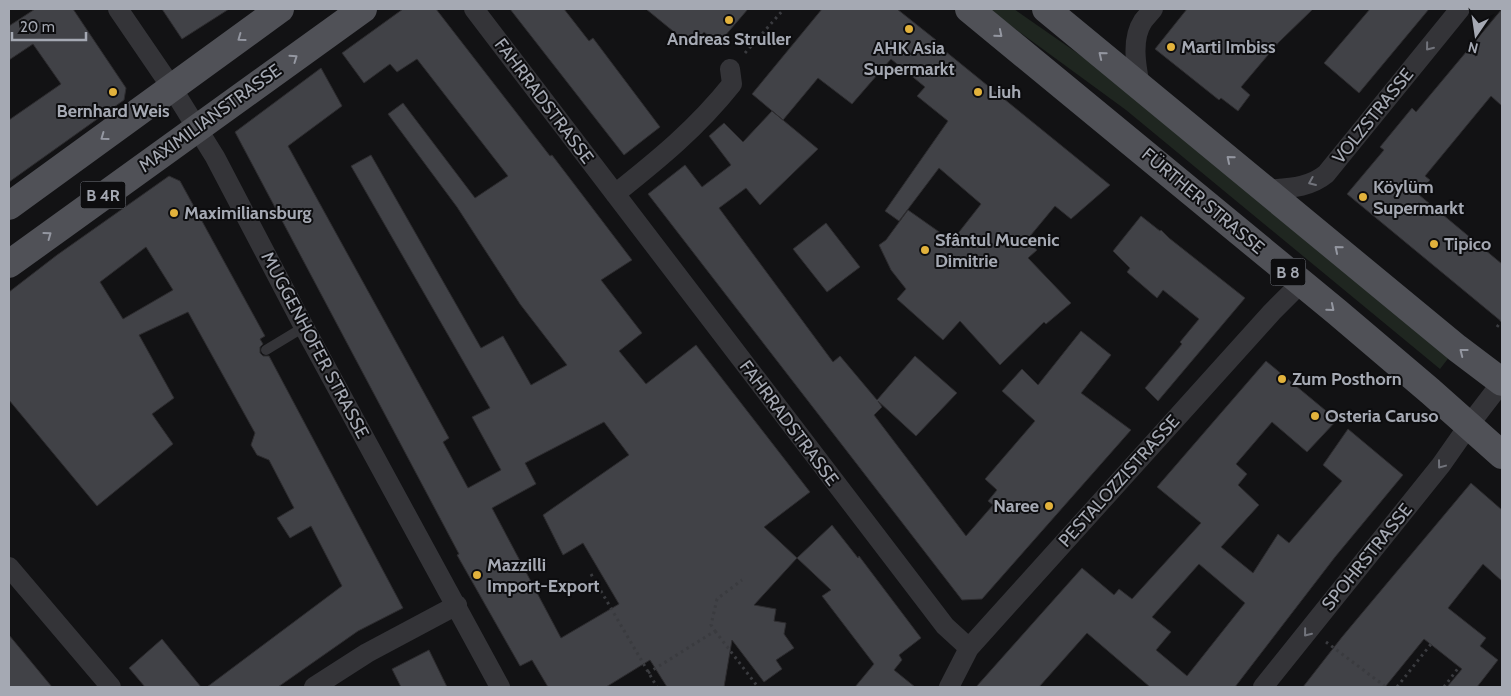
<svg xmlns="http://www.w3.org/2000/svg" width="1511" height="696" font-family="Cabin,sans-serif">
	<rect width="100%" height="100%" fill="#121214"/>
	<path fill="#1f2620" d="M988 9H1014L1129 89 1450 356 1440 369 1126 110Z"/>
	<path fill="#414247" stroke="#2d2c2f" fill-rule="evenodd" d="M35 9H73L126 88 124 100 9 182V120L61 84 33 44 9 60V26Z
		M162 9H229L182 39Z
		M403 9H436L550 156 552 155 632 260 601 280 642 333 619 351 646 384 696 345 810 492 764 527 797 558 754 605 776 609 774 621 786 623 784 634 794 648 776 660 782 669 764 682 732 640 724 687H667L650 660 606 687H548L532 660 520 666 457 555 459 554 235 132 321 68 342 106 288 146 449 438 443 442 468 488 501 470 472 417 490 408 351 166 371 155 481 348 503 336 531 385 567 365 520 304 457 207 388 114 403 103 475 198 508 176 417 59 397 72 390 64 364 83 342 53ZM604 422 629 455 543 515 563 555 583 543 619 604 561 638 492 508 536 484 525 463Z
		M510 9H564L589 41 593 38 660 127 624 155Z
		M646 9H748L718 44 704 32 693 43 681 34 679 36Z
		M822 9H897L936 40 934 42 1110 185 1071 219 1055 206 1026 241 1037 250 1028 258 1071 303 1046 324 1044 322 1000 365 960 321 943 340 897 299 906 289 891 270 879 245 886 240 908 210 952 241 981 204 939 168 899 221 885 211 948 121 917 96 925 87 891 59 852 104 818 78 783 120 752 94Z
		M1187 9H1313L1279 42 1241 87 1250 95 1238 111 1221 98 1219 100 1155 49Z
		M1370 9H1429L1359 93 1324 63Z
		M1502 9V106L1491 96 1425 176 1430 180 1418 194 1502 264V322L1347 194 1384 150 1380 147 1412 108 1416 112Z
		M772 111 818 149 760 205 746 188 719 208 833 362 840 356 877 400 915 356 957 393 916 436 878 401 882 407 874 415 966 536 993 505 988 501 997 490 985 479 1035 421 1002 391 1022 369 1038 385 1081 331 1111 355 1081 393 1131 430 982 599 962 600 648 194 685 165 702 187 731 165 709 136 724 123 743 142Z
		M169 176 180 181 265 336 260 339 263 344 260 347V353L263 356H269L403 608 358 631 278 687H207L342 586 311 526 290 538 277 518 294 508 269 460 257 455 251 445 255 433 188 312 139 335 174 398 152 414 173 444 97 506 9 400V292L57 255ZM146 247 173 290 123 319 100 282Z
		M1141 216 1160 231 1161 230 1169 238 1245 298 1158 401 1145 388 1182 344 1180 342 1199 319 1163 290 1157 298 1127 272 1130 268 1113 251Z
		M826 223 860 267 827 292 793 249Z
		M1266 361 1337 420 1307 452 1272 422 1236 464 1247 474 1238 485 1259 505 1221 547 1253 573 1278 534 1289 543 1342 481 1323 465 1348 429 1403 475 1335 557 1235 687H1150L1087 633 1039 687H976L1082 568 1114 595 1119 589 1132 599 1201 523 1157 487ZM1199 564 1245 603 1187 676 1156 650 1171 632 1152 617Z
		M1471 483 1502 510V581L1483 564 1448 608 1486 638 1480 646 1498 660 1477 687H1447L1462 669 1424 639 1385 687H1303L1342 637Z
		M832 525 858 558 859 556 921 638 899 655 902 660 894 670 915 687H855L874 664 822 596 831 590 797 558Z
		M9 635 52 687H9Z
		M162 639 201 687H145L129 668Z
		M429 650 447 687H401L392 669Z"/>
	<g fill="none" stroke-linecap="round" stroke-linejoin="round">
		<path stroke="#3a3b3f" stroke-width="3" stroke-dasharray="2.5 4" stroke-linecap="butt" d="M745 53 784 9
			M1497 327 1502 320
			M591 574 657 687
			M715 631 758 687
			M1326 642 1386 687
			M648 673 715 631 711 625 717 599 742 580
			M1397 687 1431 644
			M1444 687 1459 667"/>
		<path stroke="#343438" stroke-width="10" d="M266 350 304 327"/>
		<path stroke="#343438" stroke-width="20" d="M118 9 172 88 215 157 304 327 500 687
			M474 9 945 626 969 648
			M1140 86C1136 66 1131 39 1143 21 1146 17 1150 13 1153 9
			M1267 190C1288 188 1309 188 1326 174L1460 9
			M615 194C659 159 697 128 732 84L730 69
			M9 567 111 687
			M314 687 367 653 457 605
			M949 687 969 648 1272 312 1301 283
			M1263 687 1441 465 1469 425 1502 382"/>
		<path stroke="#505157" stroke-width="28" d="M969 9 1337 312 1430 391 1502 455
			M1046 9 1457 348 1502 382
			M9 206 280 9
			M9 264 363 9"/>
	</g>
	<defs><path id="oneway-chevron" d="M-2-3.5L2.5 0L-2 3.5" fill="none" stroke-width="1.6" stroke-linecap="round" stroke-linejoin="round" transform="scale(1.25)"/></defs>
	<g stroke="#9497a1">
		<use href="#oneway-chevron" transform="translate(999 34) rotate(40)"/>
		<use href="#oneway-chevron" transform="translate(241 38) rotate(144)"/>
		<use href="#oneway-chevron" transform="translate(1102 55) rotate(-141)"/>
		<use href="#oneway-chevron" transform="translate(294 58) rotate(-35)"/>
		<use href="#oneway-chevron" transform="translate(104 137) rotate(144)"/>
		<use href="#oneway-chevron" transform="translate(1230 159) rotate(-140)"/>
		<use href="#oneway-chevron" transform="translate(48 235) rotate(-36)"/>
		<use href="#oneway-chevron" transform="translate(1338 249) rotate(-140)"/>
		<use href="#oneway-chevron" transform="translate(1331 308) rotate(40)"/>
		<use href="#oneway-chevron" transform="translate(1463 352) rotate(-142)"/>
	</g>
	<g stroke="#72747c">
		<use href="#oneway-chevron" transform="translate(1429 47) rotate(129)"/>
		<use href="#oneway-chevron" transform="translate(1312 182) rotate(157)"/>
		<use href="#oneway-chevron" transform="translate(1441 465) rotate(127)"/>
		<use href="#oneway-chevron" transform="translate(1307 633) rotate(129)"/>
	</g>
	<g fill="#e2b23c" stroke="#0d0d0f" stroke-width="2">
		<circle cx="729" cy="20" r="5"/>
		<circle cx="909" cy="29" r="5"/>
		<circle cx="1171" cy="47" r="5"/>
		<circle cx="113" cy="92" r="5"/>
		<circle cx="978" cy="92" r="5"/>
		<circle cx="1363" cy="197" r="5"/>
		<circle cx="174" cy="213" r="5"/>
		<circle cx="1434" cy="244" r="5"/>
		<circle cx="925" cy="250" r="5"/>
		<circle cx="1282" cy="379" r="5"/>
		<circle cx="1315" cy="416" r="5"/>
		<circle cx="1049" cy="506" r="5"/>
		<circle cx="477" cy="575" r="5"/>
	</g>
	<g text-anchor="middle" stroke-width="4" stroke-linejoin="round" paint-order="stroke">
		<g fill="#0d0d0f" stroke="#777a82" stroke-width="1">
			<rect x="80.5" y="181.5" width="45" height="27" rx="4"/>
			<rect x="1270.5" y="258.5" width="35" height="27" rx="4"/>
		</g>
		<g font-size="16" font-weight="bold" fill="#a5a9b3">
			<text x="103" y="201">B 4R</text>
			<text x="1288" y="278">B 8</text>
		</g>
		<g font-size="18" font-weight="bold" fill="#a5a9b3" stroke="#0d0d0f" text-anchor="start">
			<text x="729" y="45" text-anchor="middle">Andreas Struller</text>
			<text x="1181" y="53">Marti Imbiss</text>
			<text x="909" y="54" text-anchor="middle">AHK Asia<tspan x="909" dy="21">Supermarkt</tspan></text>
			<text x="988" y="98">Liuh</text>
			<text x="113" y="117" text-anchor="middle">Bernhard Weis</text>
			<text x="1373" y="193">Köylüm<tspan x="1373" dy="21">Supermarkt</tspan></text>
			<text x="184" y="219">Maximiliansburg</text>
			<text x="935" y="246">Sfântul Mucenic<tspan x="935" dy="21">Dimitrie</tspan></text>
			<text x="1444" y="250">Tipico</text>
			<text x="1292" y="385">Zum Posthorn</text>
			<text x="1325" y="422">Osteria Caruso</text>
			<text x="1039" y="512" text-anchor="end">Naree</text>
			<text x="487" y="571">Mazzilli<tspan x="487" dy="21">Import-Export</tspan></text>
		</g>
		<g font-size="18" fill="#a5a9b3" stroke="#0d0d0f">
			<text transform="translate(544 101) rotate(53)" y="6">FAHRRADSTRASSE</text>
			<text transform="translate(1373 116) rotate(-51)" y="6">VOLZSTRASSE</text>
			<text transform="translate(210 118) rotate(-36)" y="6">MAXIMILIANSTRASSE</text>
			<text transform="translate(1203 201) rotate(40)" y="6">FÜRTHER STRASSE</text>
			<text transform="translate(315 345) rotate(62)" y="6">MUGGENHOFER STRASSE</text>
			<text transform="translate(789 423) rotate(53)" y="6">FAHRRADSTRASSE</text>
			<text transform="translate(1119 481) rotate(-48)" y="6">PESTALOZZISTRASSE</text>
			<text transform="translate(1367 557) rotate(-51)" y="6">SPOHRSTRASSE</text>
		</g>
	</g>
	<rect width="1511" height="696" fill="none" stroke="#a5a9b3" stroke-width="20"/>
	<g transform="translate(1476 35) rotate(193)" stroke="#0d0d0f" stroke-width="4" paint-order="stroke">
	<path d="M0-4L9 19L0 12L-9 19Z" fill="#a5a9b3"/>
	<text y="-8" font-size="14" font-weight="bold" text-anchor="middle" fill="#a5a9b3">N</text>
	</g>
	<path d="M12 32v8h74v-8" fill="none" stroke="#a5a9b3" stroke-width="2.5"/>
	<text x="20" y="32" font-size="15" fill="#a5a9b3" stroke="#0d0d0f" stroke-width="4" paint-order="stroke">20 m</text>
</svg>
